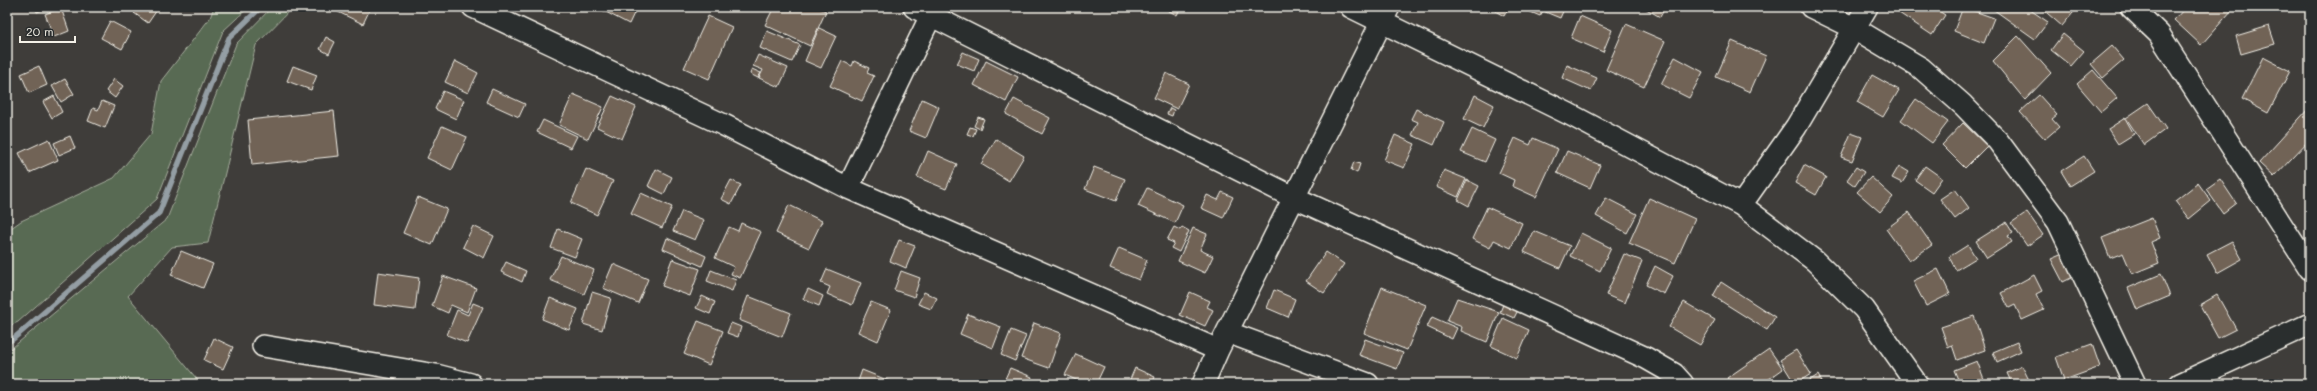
<svg xmlns="http://www.w3.org/2000/svg" width="2317" height="391" font-family="Mali,sans-serif">
	<rect width="100%" height="100%" fill="#3f3d3a"/>
	<filter id="ink" filterUnits="userSpaceOnUse"><feTurbulence type="fractalNoise" baseFrequency=".025" numOctaves="2"/><feDisplacementMap in="SourceGraphic" scale="8" xChannelSelector="R" yChannelSelector="G"/><feConvolveMatrix kernelMatrix="1 2 1 2 8 2 1 2 1" color-interpolation-filters="sRGB"/></filter>
	<g filter="url(#ink)">
		<path fill="#596a53" stroke="#a6ae9e" d="M214 7H249L223 31 157 199 18 322 7 327V231L21 221 114 178 151 134 161 81 210 18Z
			M272 7H293L256 45 208 243 172 247 128 296 201 384H7V352L167 219 236 44Z"/>
		<g fill="none" stroke-linecap="round" stroke-linejoin="round">
			<path stroke="#949ea4" stroke-width="5.5" d="M7 342 13 339 159 213 229 38 261 7"/>
		</g>
		<path fill="#716357" stroke="#f4f1e8" d="M35 7H52L37 12Z
			M139 7H159L148 23 134 13Z
			M333 7H371L363 24 332 9Z
			M604 7H637L629 24 602 10Z
			M774 7H816L826 11 810 46 765 25Z
			M1168 7H1181L1177 15 1167 10Z
			M1488 7H1509L1504 16Z
			M1565 7 1560 18 1543 11 1540 16 1521 8Z
			M1643 7H1662L1665 8 1660 17Z
			M1903 7H1933L1945 15 1932 35 1899 13Z
			M1963 7 1994 18 1984 43 1954 31Z
			M1990 7H2026L2048 22 2035 39Z
			M2040 7H2078L2062 26Z
			M2186 7H2229L2232 10 2201 45 2174 20Z
			M61 8 69 31 54 37 45 14Z
			M708 16 732 27 709 79 684 68Z
			M1580 16 1612 30 1603 52 1571 38Z
			M110 21 131 32 122 49 101 38Z
			M1626 24 1665 41 1644 87 1606 70Z
			M2269 26 2275 44 2241 54 2236 36Z
			M819 28 836 36 821 68 805 61Z
			M767 31 800 45 792 62 760 48Z
			M2063 34 2084 51 2071 66 2051 50Z
			M2018 36 2051 73 2025 100 1993 61Z
			M326 37 335 42 329 54 320 49Z
			M1732 41 1766 56 1750 92 1716 77Z
			M2112 46 2124 60 2103 78 2091 64Z
			M963 52 979 59 974 71 957 64Z
			M758 55 788 68 779 87 759 78 763 70 753 66Z
			M1675 57 1703 72 1689 98 1661 84Z
			M2263 57 2290 71 2268 113 2242 99Z
			M455 61 478 73 468 93 445 82Z
			M842 61 852 66 854 61 869 68 867 73 874 76 862 101 830 86Z
			M986 61 1018 77 1006 102 974 85Z
			M1567 65 1597 78 1591 91 1562 78Z
			M39 66 47 85 29 93 21 74Z
			M293 66 317 75 311 90 287 81Z
			M752 69 761 73 758 78 750 74Z
			M2093 70 2117 98 2101 112 2077 84Z
			M1166 73 1189 84 1177 109 1154 98Z
			M1872 75 1899 90 1883 117 1857 102Z
			M65 79 74 94 61 102 52 86Z
			M114 79 123 86 115 98 106 91Z
			M492 89 525 104 519 117 486 102Z
			M443 91 464 100 456 119 435 109Z
			M573 94 603 107 588 139 559 125Z
			M1475 95 1494 105 1483 128 1464 119Z
			M2039 95 2057 115 2052 119 2059 127 2045 139 2020 112Z
			M54 96 62 112 52 118 43 102Z
			M612 96 636 107 622 139 597 127Z
			M922 99 939 107 926 138 909 131Z
			M1014 99 1050 118 1042 134 1006 114Z
			M1916 99 1948 122 1932 143 1901 120Z
			M102 101 114 106 105 128 88 121 93 108 98 110Z
			M2148 103 2166 129 2144 145 2126 118Z
			M2310 107V139L2274 177 2259 163Z
			M1170 108 1174 110 1172 116 1167 114Z
			M1416 109 1444 122 1434 145 1412 135 1418 122 1411 119Z
			M334 111 339 156 252 165 248 120Z
			M978 117 984 119 980 129 974 126Z
			M2125 118 2134 134 2118 144 2108 129Z
			M543 120 577 136 571 148 537 132Z
			M1963 123 1987 146 1965 168 1942 145Z
			M442 126 467 137 452 170 427 158Z
			M970 127 976 129 973 136 967 134Z
			M1472 129 1495 140 1485 162 1461 152Z
			M1851 133 1862 137 1852 161 1841 157Z
			M1395 135 1415 144 1404 168 1384 160Z
			M70 136 75 148 59 155 54 143Z
			M1515 138 1530 145 1533 138 1558 149 1536 197 1512 186 1514 180 1499 173Z
			M49 139 58 160 29 173 19 153Z
			M996 139 1024 156 1009 181 981 164Z
			M928 151 957 164 946 189 917 177Z
			M1567 151 1600 165 1590 188 1557 173Z
			M2084 156 2094 171 2070 186 2061 171Z
			M1354 162 1360 164 1357 173 1351 170Z
			M1804 165 1826 177 1816 195 1795 183Z
			M1899 166 1909 172 1902 183 1892 178Z
			M1925 166 1942 178 1932 192 1915 180Z
			M1094 167 1125 179 1116 201 1085 189Z
			M1856 167 1864 172 1855 186 1847 180Z
			M586 169 613 181 597 215 571 203Z
			M656 169 672 177 664 194 648 186Z
			M1444 170 1466 179 1458 197 1436 187Z
			M1871 177 1893 197 1880 212 1857 192Z
			M2220 179 2236 203 2223 213 2206 189Z
			M731 180 741 185 731 204 721 199Z
			M1467 180 1479 186 1469 206 1458 200Z
			M2198 183 2211 201 2189 219 2175 201Z
			M1147 188 1183 205 1175 223 1138 206Z
			M1955 189 1969 208 1955 219 1940 199Z
			M1222 192 1233 197 1223 218 1201 208 1207 195 1218 200Z
			M641 193 672 207 662 228 631 214Z
			M418 197 447 209 432 245 403 233Z
			M1606 198 1637 214 1627 233 1596 216Z
			M1649 198 1695 219 1675 263 1629 243Z
			M789 205 822 221 809 248 776 233Z
			M1487 207 1522 223 1511 248 1494 240 1490 248 1472 239Z
			M682 211 704 220 695 240 673 231Z
			M1909 212 1932 245 1909 261 1886 229Z
			M2027 212 2043 235 2027 246 2011 223Z
			M2152 218 2160 238 2151 242 2159 263 2132 274 2123 253 2110 258 2102 238Z
			M2006 222 2013 233 2008 236 2012 242 1987 258 1976 241Z
			M741 223 761 232 740 278 731 274 734 267 715 258 729 227 738 231Z
			M473 226 494 236 484 258 463 247Z
			M1174 227 1180 230 1182 227 1189 231 1179 252 1171 248 1174 243 1167 240Z
			M1193 228 1207 234 1200 250 1213 256 1205 273 1178 261Z
			M558 229 582 239 575 257 551 248Z
			M1534 231 1570 246 1560 268 1524 252Z
			M1581 233 1611 248 1600 271 1570 256Z
			M667 238 706 256 702 266 663 249Z
			M899 240 915 246 906 268 890 261Z
			M2232 241 2242 259 2217 273 2207 254Z
			M1968 245 1976 258 1956 270 1949 257Z
			M1119 248 1147 260 1139 280 1110 268Z
			M181 251 213 264 203 288 171 275Z
			M1326 252 1344 264 1324 293 1306 281Z
			M2065 253 2075 276 2063 282 2051 259Z
			M1624 254 1642 261 1625 303 1606 295Z
			M561 256 594 270 584 294 550 280Z
			M672 259 700 269 690 296 662 286Z
			M506 262 526 271 522 282 501 272Z
			M613 264 648 279 638 303 603 288Z
			M1655 266 1673 276 1664 294 1646 285Z
			M827 269 861 283 852 305 827 294 830 287 821 283Z
			M1938 269 1950 294 1926 306 1913 281Z
			M711 270 736 280 732 291 707 281Z
			M901 271 920 278 914 297 894 290Z
			M378 272 419 278 415 310 374 305Z
			M2161 274 2170 296 2137 310 2128 288Z
			M2034 275 2042 291 2036 294 2044 310 2022 320 2015 305 2009 308 2001 293Z
			M443 276 476 288 467 312 451 305 448 313 432 306Z
			M1721 282 1775 317 1767 330 1713 296Z
			M1382 287 1426 305 1407 350 1364 333Z
			M808 289 823 296 819 306 803 299Z
			M1274 290 1295 299 1288 317 1267 308Z
			M592 292 611 298 602 330 583 324Z
			M924 292 937 298 931 309 918 304Z
			M1190 292 1210 301 1207 307 1213 310 1205 326 1180 315Z
			M2217 295 2236 329 2218 338 2200 305Z
			M702 296 715 302 710 314 696 308Z
			M748 296 791 313 782 337 739 320Z
			M550 298 578 309 569 330 542 319Z
			M1457 298 1499 312 1487 342 1461 331 1462 327 1447 321Z
			M871 302 891 310 878 341 858 332Z
			M1504 302 1519 308 1514 318 1500 312Z
			M1684 302 1715 320 1700 345 1669 327Z
			M473 303 483 307 467 343 447 335 457 310 468 315Z
			M968 314 1001 327 993 348 960 334Z
			M1974 316 1985 350 1957 360 1952 345 1948 347 1941 327Z
			M1432 317 1457 328 1452 339 1427 327Z
			M1503 318 1529 330 1517 358 1491 346Z
			M698 321 723 331 709 365 684 354Z
			M731 323 741 327 738 337 727 333Z
			M1034 323 1061 333 1049 368 1021 358Z
			M1011 330 1026 336 1015 361 1001 355Z
			M214 338 233 347 223 369 204 360Z
			M1365 339 1403 353 1397 369 1359 355Z
			M2017 342 2021 351 1997 362 1993 352Z
			M2092 344 2100 367 2064 380 2056 357Z
			M1769 349 1783 369 1762 384H1731L1727 378Z
			M1796 350 1811 374 1795 384 1780 360Z
			M1076 354 1104 367 1096 384H1085L1065 375Z
			M1977 361 1984 379 1971 384H1960L1954 370Z
			M2022 366 2031 384H2012L2007 373Z
			M1010 368 1032 377 1029 384H1012L1004 381Z
			M1135 368 1155 377 1152 384H1128Z
			M862 370 897 384H857Z
			M1818 375 1823 384H1804Z
			M311 378 323 384H308Z
			M2280 378 2283 384H2267Z"/>
		<g fill="none" stroke-linecap="round" stroke-linejoin="round">
			<g stroke="#f4f1e8" stroke-width="24">
				<path id="minor" d="M473 7 724 125 848 188 1218 350
					M914 7 1293 197 1646 358 1674 374 1683 384
					M1351 7 1569 114 1741 205 1815 261 1864 309 1917 384
					M1811 7 1854 28 1921 68 1963 105 1998 141 2058 222 2135 384
					M2131 7 2159 34 2310 269
					M848 188 935 7
					M1741 205 1796 127 1867 7
					M1227 332 1368 384
					M263 346 436 375 471 384
					M1203 384 1218 350 1389 7
					M2180 384 2310 324"/>
			</g>
			<use href="#minor" stroke="#2a2d2e" stroke-width="21"/>
		</g>
	</g>
	<rect width="2317" height="391" fill="none" stroke="#2a2d2e" stroke-width="24"/>
	<rect x="12" y="12" width="2293" height="367" fill="none" stroke="#f4f1e8" stroke-width="1.5" filter="url(#ink)"/>
	<path d="M20 36v6h55v-6" fill="none" stroke="#f4f1e8" stroke-width="2"/>
	<text x="26" y="36" font-size="12" fill="#f4f1e8" stroke="#2a2d2e" stroke-width="3" paint-order="stroke">20 m</text>
</svg>
